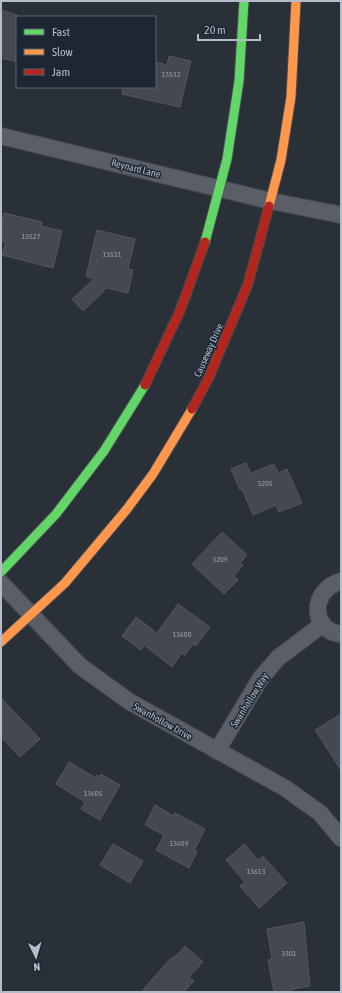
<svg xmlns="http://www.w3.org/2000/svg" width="342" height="993" font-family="'Asap Condensed',sans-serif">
	<rect width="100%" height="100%" fill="#2a3038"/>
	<path fill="#444950" stroke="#52575f" d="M1 10 17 15V62L1 58Z
		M169 56 191 61 180 107 122 94 123 87H155V62L167 65Z
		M4 213 42 222 41 226 62 231 53 268 2 255 6 242 1 241V227Z
		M97 230 135 239 128 269 133 270 128 293 107 288 83 311 72 299 94 279 86 276Z
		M246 463 251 473 274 464 278 473 287 469 302 503 279 512 276 505 253 515 242 489 240 490 231 469Z
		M222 532 247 555 240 563 243 565 234 576 238 580 224 594 192 564Z
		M178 604 210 627 196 646 193 644 185 655 182 653 172 667 144 645 141 650 122 636 136 617 157 633Z
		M1 698 40 739 20 757 1 737Z
		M341 714V770L315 730Z
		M69 762 96 778 97 775 100 777 101 774 120 785 100 820 81 809 85 802 56 784Z
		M155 805 174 816 175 813 205 829 194 851 197 852 189 868 156 850 164 835 145 825Z
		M113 844 143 861 130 883 100 865Z
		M244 844 258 860 263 856 287 883 259 908 240 886 245 882 226 860Z
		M304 922 310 986 293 989 291 992H274L268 960 272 959 267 929Z
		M185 946 203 962 189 977 194 981 184 992H141L170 959 176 956Z"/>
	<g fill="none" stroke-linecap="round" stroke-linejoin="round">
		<g stroke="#484c53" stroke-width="18">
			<path id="street" d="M1 136 271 201 341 215
				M341 581C309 591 311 631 341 634
				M1 583 80 666 130 702 285 788 320 813 341 838
				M217 751 260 679 278 658 323 624"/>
		</g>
		<g stroke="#484c53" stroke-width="11">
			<path id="fast" d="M205 242 227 159 239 81 244 1
				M1 572 56 514 104 451 145 385"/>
		</g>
		<g stroke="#484c53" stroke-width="11">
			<path id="slow" d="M269 206 281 160 291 97 296 1
				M1 642 65 583 127 509 153 474 192 409"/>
		</g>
		<g stroke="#484c53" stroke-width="11">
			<path id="jam" d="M145 385 180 311 205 242
				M192 409 209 377 248 284 269 206"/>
		</g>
		<use href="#street" stroke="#5a5e66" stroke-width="16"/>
		<use href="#fast" stroke="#63d668" stroke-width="9"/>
		<use href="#slow" stroke="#ff974d" stroke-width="9"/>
		<use href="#jam" stroke="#b3261e" stroke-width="9"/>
	</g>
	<g text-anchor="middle" stroke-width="3" stroke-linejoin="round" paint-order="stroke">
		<g font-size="8" fill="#989fab">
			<text x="171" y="77">13532</text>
			<text x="31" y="239">13527</text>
			<text x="112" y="257">13531</text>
			<text x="265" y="486">3205</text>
			<text x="220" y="562">3209</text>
			<text x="182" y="637">13600</text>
			<text x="93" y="796">13605</text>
			<text x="179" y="846">13609</text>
			<text x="256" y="874">13613</text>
			<text x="289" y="956">3301</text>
		</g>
		<g font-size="10" fill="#b4bcc9" stroke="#1d2633">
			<text transform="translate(136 168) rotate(14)" y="4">Reynard Lane</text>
			<text transform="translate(208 350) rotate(-66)" y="4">Causeway Drive</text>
			<text transform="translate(249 700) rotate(-58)" y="4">Swanhollow Way</text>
			<text transform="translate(163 721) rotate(29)" y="4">Swanhollow Drive</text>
		</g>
	</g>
	<rect width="342" height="993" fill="none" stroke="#b4bcc9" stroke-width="4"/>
	<rect x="16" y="16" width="140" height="72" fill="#1d2633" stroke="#59626f"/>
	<rect x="24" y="29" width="20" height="6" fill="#63d668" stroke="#59626f"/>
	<text x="52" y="36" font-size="12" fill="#b4bcc9">Fast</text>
	<rect x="24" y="49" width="20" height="6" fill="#ff974d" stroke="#59626f"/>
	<text x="52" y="56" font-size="12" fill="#b4bcc9">Slow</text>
	<rect x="24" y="69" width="20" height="6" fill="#b3261e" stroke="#59626f"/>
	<text x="52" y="76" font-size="12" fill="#b4bcc9">Jam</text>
	<g transform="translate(36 957) rotate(175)" stroke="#1d2633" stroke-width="3" paint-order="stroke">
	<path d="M0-3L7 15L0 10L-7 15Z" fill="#b4bcc9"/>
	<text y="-6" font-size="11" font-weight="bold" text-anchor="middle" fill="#b4bcc9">N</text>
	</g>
	<path d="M198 34v6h62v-6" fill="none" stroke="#b4bcc9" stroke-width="2"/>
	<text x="204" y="34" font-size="12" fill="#b4bcc9" stroke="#1d2633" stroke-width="3" paint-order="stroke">20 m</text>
</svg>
